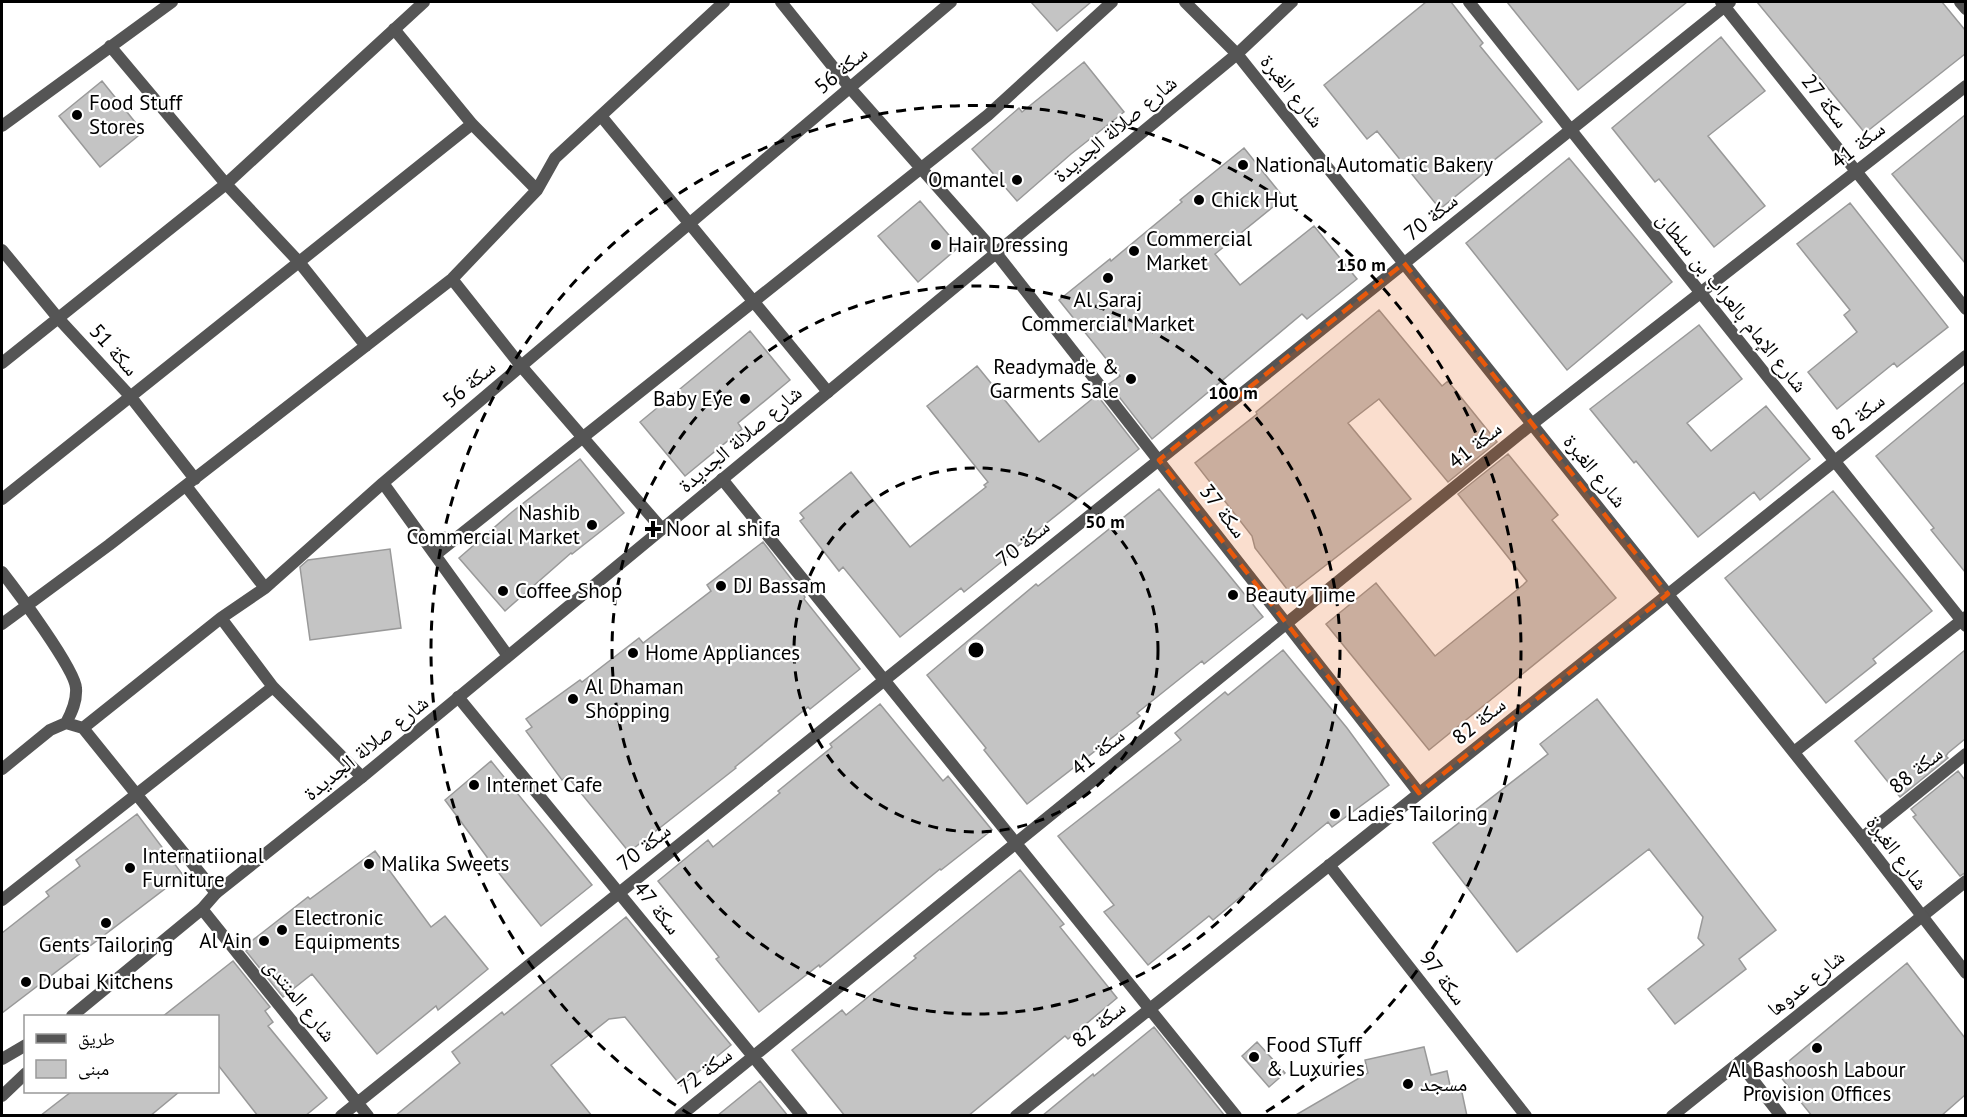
<svg xmlns="http://www.w3.org/2000/svg" width="1967" height="1117" font-family="'PT Sans','Noto Naskh Arabic',sans-serif">
	<rect width="100%" height="100%" fill="#fff"/>
	<path fill="#c4c4c4" stroke="#999" stroke-width="1.5" d="M1031 2H1091L1057 31Z
		M1426 2H1451L1483 43 1480 46 1542 122 1488 165 1490 168 1440 209 1377 131 1367 139 1324 85Z
		M1507 2H1687L1578 90Z
		M1757 2H1942L1965 30V54L1865 133Z
		M1721 37 1765 91 1708 136 1765 206 1714 247 1659 179 1655 182 1612 128Z
		M1084 62 1124 112 1071 154 1017 201 972 149 1019 108 1022 112Z
		M102 81 143 132 100 167 59 116Z
		M1965 115V263L1892 174Z
		M1244 148 1284 198 1215 254 1240 285 1314 226 1357 279 1307 319 1302 314 1152 439 1109 384 1120 376 1059 300 1110 259 1111 261 1182 202 1180 200Z
		M1569 158 1672 282 1567 370 1466 243Z
		M920 201 959 247 918 282 878 236Z
		M1850 203 1948 327 1897 367 1894 363 1837 409 1808 372 1857 332 1844 315 1850 310 1797 244Z
		M1379 310 1442 386 1448 381 1497 442 1448 482 1379 399 1348 423 1411 499 1290 593 1255 548 1252 536 1195 463 1257 414 1256 412Z
		M1699 325 1742 379 1687 423 1711 451 1766 406 1810 459 1760 500 1754 492 1698 537 1636 461 1634 463 1590 409Z
		M750 331 790 380 738 423 742 429 685 476 640 422Z
		M977 366 1039 442 1097 395 1139 449 1013 550 1015 551 964 592 961 588 900 637 843 567 839 571 800 521 804 518 800 513 851 472 910 547 986 487 984 485 988 482 927 406Z
		M1965 382V572L1931 530 1934 528 1876 456Z
		M1508 454 1558 515 1552 520 1616 598 1429 750 1326 624 1376 583 1435 656 1523 585 1527 581 1458 494Z
		M580 459 624 513 572 554 571 553 505 611 459 558 512 512Z
		M1159 489 1263 617 1204 664 1202 661 1137 713 1140 716 1027 804 984 750 986 748 927 675 1036 584 1038 586Z
		M1833 491 1932 611 1873 659 1876 663 1826 703 1725 578Z
		M763 542 805 597 804 599 860 669 810 709 808 707 735 767 736 768 629 852 567 776 562 780 526 731 532 727 526 719 580 680 582 682 639 638 643 643 711 591 707 585Z
		M390 549 401 628 310 640 300 567 308 560Z
		M1283 650 1347 728 1389 785 1332 827 1328 822 1261 877 1262 879 1213 920 1209 916 1148 965 1104 912 1114 905 1058 836 1181 740 1175 733 1225 692 1228 695Z
		M1965 650V739L1948 753 1946 756 1948 758 1900 797 1855 741Z
		M1597 699 1776 930 1739 959 1746 969 1675 1024 1648 989 1704 945 1698 938 1703 917 1649 849 1517 952 1433 843 1548 754 1540 744Z
		M880 704 943 781 948 776 992 830 941 870 940 869 820 967 819 965 759 1012 716 959 719 957 658 881 708 840 713 847 780 793 778 791 832 747 830 744Z
		M491 761 592 885 541 926 498 872 445 800Z
		M1958 771 1965 780V873L1960 876 1913 817 1916 815 1911 809Z
		M137 814 183 875 2 1013V933L49 896 46 892 80 866 76 860Z
		M375 851 431 927 445 916 488 969 438 1010 436 1006 377 1054 312 974 283 997 246 951 252 946 249 943 308 897 310 899Z
		M1020 870 1064 924 1060 927 1117 998 1068 1039 1065 1036 968 1116H845L792 1050 842 1010 846 1015 916 958 914 956Z
		M626 917 731 1045 681 1086 625 1017 609 1019 551 1065 592 1116H395L460 1063 452 1052 502 1012 504 1015Z
		M233 961 270 1007 265 1011 273 1022 268 1026 327 1098 305 1116H258L218 1065V1017H162Z
		M1907 963 1965 1038V1095L1941 1116H1812L1779 1075 1783 1066Z
		M1154 1027 1225 1116H1042L1093 1074 1094 1076Z
		M1257 1042 1285 1073 1269 1087 1242 1056Z
		M1424 1047 1431 1075 1447 1071 1451 1090 1461 1088 1467 1116H1294L1368 1073 1365 1060Z
		M760 1081 788 1116H717Z
		M71 1092H179L150 1116H40Z"/>
	<g fill="none" stroke-linecap="round" stroke-linejoin="round">
		<path stroke="#555" stroke-width="12" d="M781 2 850 88 996 253 1419 793
			M1469 2 1966 626
			M1721 2 1966 309
			M1960 2 1966 9
			M394 29 472 124 537 190
			M110 46 226 184 299 262 366 346
			M601 116 828 392
			M2 126 172 2
			M2 250 58 318 130 396 195 479
			M452 279 521 366 662 529
			M2 363 226 184 424 2
			M722 479 1236 1116
			M383 483 508 656
			M186 486 265 588
			M2 499 472 124
			M435 555 988 115 1112 2
			M2 572C16 590 75 669 76 688 77 701 72 712 66 723
			M221 618 273 687 362 777
			M2 624 109 545 452 279 537 190 555 158 724 2
			M458 697 802 1116
			M83 728 216 893
			M1794 752 1966 617
			M2 769 50 730 66 723 83 728 221 618 265 588 383 483 951 2
			M1862 838 1966 754
			M1329 865 1526 1116
			M2 900 273 687
			M202 909 368 1116
			M1739 1062 1781 1116
			M341 1116 1730 2
			M680 1116 1532 424 1966 86
			M1016 1116 1966 356
			M1672 1116 1966 881"/>
		<path stroke="#555" stroke-width="12" d="M1185 2 1237 54 1862 838 1966 973
			M72 1016 202 909 216 893 362 777 1237 54 1292 2
			M2 1059 26 1045
			M2 1096 26 1073"/>
	</g>
	<path fill="#e8590c" fill-opacity="0.2" stroke="#e8590c" stroke-width="4.5" stroke-dasharray="12 8" stroke-linejoin="round" d="M1404 263 1668 594 1419 793 1159 460Z"/>
	<g fill="none" stroke="#000" stroke-width="3" stroke-dasharray="10 8">
		<circle cx="976" cy="650" r="182"/>
		<circle cx="976" cy="650" r="364"/>
		<path d="M691 1115A545 545 0 1 1 1261 1115"/>
	</g>
	<g fill="#000" stroke="#fff" stroke-width="2">
		<circle cx="77" cy="115" r="6"/>
		<circle cx="1243" cy="165" r="6"/>
		<circle cx="1017" cy="180" r="6"/>
		<circle cx="1199" cy="200" r="6"/>
		<circle cx="936" cy="245" r="6"/>
		<circle cx="1134" cy="251" r="6"/>
		<circle cx="1108" cy="278" r="6"/>
		<circle cx="1131" cy="379" r="6"/>
		<circle cx="745" cy="399" r="6"/>
		<circle cx="592" cy="525" r="6"/>
		<path d="M650 520h6v6h6v6h-6v6h-6v-6h-6v-6h6z"/>
		<circle cx="721" cy="586" r="6"/>
		<circle cx="503" cy="591" r="6"/>
		<circle cx="1233" cy="595" r="6"/>
		<circle cx="633" cy="653" r="6"/>
		<circle cx="573" cy="699" r="6"/>
		<circle cx="474" cy="785" r="6"/>
		<circle cx="1335" cy="814" r="6"/>
		<circle cx="369" cy="864" r="6"/>
		<circle cx="130" cy="868" r="6"/>
		<circle cx="106" cy="923" r="6"/>
		<circle cx="282" cy="930" r="6"/>
		<circle cx="264" cy="941" r="6"/>
		<circle cx="26" cy="982" r="6"/>
		<circle cx="1817" cy="1048" r="6"/>
		<circle cx="1254" cy="1057" r="6"/>
		<circle cx="1408" cy="1084" r="6"/>
	</g>
	<g text-anchor="middle" stroke-width="4.5" stroke-linejoin="round" paint-order="stroke">
		<g font-size="21" fill="#000" stroke="#fff">
			<text transform="translate(841 70) rotate(-40)" y="7">سكة 56</text>
			<text transform="translate(1292 91) rotate(51)" y="7">شارع الغبرة</text>
			<text transform="translate(1825 101) rotate(52)" y="7">سكة 27</text>
			<text transform="translate(1115 129) rotate(-40)" y="7">شارع صلالة الجديدة</text>
			<text transform="translate(1858 145) rotate(-38)" y="7">سكة 41</text>
			<text transform="translate(1431 217) rotate(-39)" y="7">سكة 70</text>
			<text transform="translate(1732 302) rotate(51)" y="7">شارع الإمام بالعراب بن سلطان</text>
			<text transform="translate(114 350) rotate(48)" y="7">سكة 51</text>
			<text transform="translate(469 384) rotate(-40)" y="7">سكة 56</text>
			<text transform="translate(1858 417) rotate(-39)" y="7">سكة 82</text>
			<text transform="translate(740 439) rotate(-40)" y="7">شارع صلالة الجديدة</text>
			<text transform="translate(1475 445) rotate(-39)" y="7">سكة 41</text>
			<text transform="translate(1595 471) rotate(51)" y="7">شارع الغبرة</text>
			<text transform="translate(1223 511) rotate(52)" y="7">سكة 37</text>
			<text transform="translate(1023 543) rotate(-39)" y="7">سكة 70</text>
			<text transform="translate(1479 721) rotate(-39)" y="7">سكة 82</text>
			<text transform="translate(366 748) rotate(-39)" y="7">شارع صلالة الجديدة</text>
			<text transform="translate(1098 752) rotate(-39)" y="7">سكة 41</text>
			<text transform="translate(1916 770) rotate(-39)" y="7">سكة 88</text>
			<text transform="translate(644 847) rotate(-39)" y="7">سكة 70</text>
			<text transform="translate(1897 853) rotate(53)" y="7">شارع الغبرة</text>
			<text transform="translate(657 908) rotate(51)" y="7">سكة 47</text>
			<text transform="translate(1443 978) rotate(52)" y="7">سكة 97</text>
			<text transform="translate(1806 983) rotate(-39)" y="7">شارع عدوها</text>
			<text transform="translate(300 1000) rotate(51)" y="7">شارع المنتدى</text>
			<text transform="translate(1099 1024) rotate(-39)" y="7">سكة 82</text>
			<text transform="translate(705 1071) rotate(-38)" y="7">سكة 72</text>
		</g>
		<g font-size="21" fill="#000" stroke="#fff" text-anchor="start">
			<text x="89" y="110">Food Stuff<tspan x="89" dy="24">Stores</tspan></text>
			<text x="1255" y="172">National Automatic Bakery</text>
			<text x="1005" y="187" text-anchor="end">Omantel</text>
			<text x="1211" y="207">Chick Hut</text>
			<text x="1146" y="246">Commercial<tspan x="1146" dy="24">Market</tspan></text>
			<text x="948" y="252">Hair Dressing</text>
			<text x="1108" y="307" text-anchor="middle">Al Saraj<tspan x="1108" dy="24">Commercial Market</tspan></text>
			<text x="1119" y="374" text-anchor="end">Readymade &amp;<tspan x="1119" dy="24">Garments Sale</tspan></text>
			<text x="733" y="406" text-anchor="end">Baby Eye</text>
			<text x="580" y="520" text-anchor="end">Nashib<tspan x="580" dy="24">Commercial Market</tspan></text>
			<text x="666" y="536">Noor al shifa</text>
			<text x="733" y="593">DJ Bassam</text>
			<text x="515" y="598">Coffee Shop</text>
			<text x="1245" y="602">Beauty Time</text>
			<text x="645" y="660">Home Appliances</text>
			<text x="585" y="694">Al Dhaman<tspan x="585" dy="24">Shopping</tspan></text>
			<text x="486" y="792">Internet Cafe</text>
			<text x="1347" y="821">Ladies Tailoring</text>
			<text x="142" y="863">Internatiional<tspan x="142" dy="24">Furniture</tspan></text>
			<text x="381" y="871">Malika Sweets</text>
			<text x="294" y="925">Electronic<tspan x="294" dy="24">Equipments</tspan></text>
			<text x="252" y="948" text-anchor="end">Al Ain</text>
			<text x="106" y="952" text-anchor="middle">Gents Tailoring</text>
			<text x="38" y="989">Dubai Kitchens</text>
			<text x="1266" y="1052">Food STuff<tspan x="1266" dy="24">&amp; Luxuries</tspan></text>
			<text x="1817" y="1077" text-anchor="middle">Al Bashoosh Labour<tspan x="1817" dy="24">Provision Offices</tspan></text>
			<text x="1420" y="1091">مسجد</text>
		</g>
	</g>
	<circle cx="976" cy="650" r="9" fill="#000" stroke="#fff" stroke-width="3"/>
	<g font-size="18" text-anchor="middle" font-weight="bold" fill="#000" stroke="#fff" stroke-width="4.5" stroke-linejoin="round" paint-order="stroke">
		<text x="1361" y="271">150 m</text>
		<text x="1233" y="399">100 m</text>
		<text x="1105" y="528">50 m</text>
	</g>
	<rect width="1967" height="1117" fill="none" stroke="#000000" stroke-width="6"/>
	<rect x="24" y="1015" width="195" height="78" fill="#ffffff" stroke="#999999" stroke-width="1.5"/>
	<rect x="36" y="1034" width="30" height="9" fill="#555555" stroke="#999999" stroke-width="1.5"/>
	<text x="78" y="1045" font-size="18" fill="#000000">طريق</text>
	<rect x="36" y="1060" width="30" height="18" fill="#c4c4c4" stroke="#999999" stroke-width="1.5"/>
	<text x="78" y="1075" font-size="18" fill="#000000">مبنى</text>
</svg>
